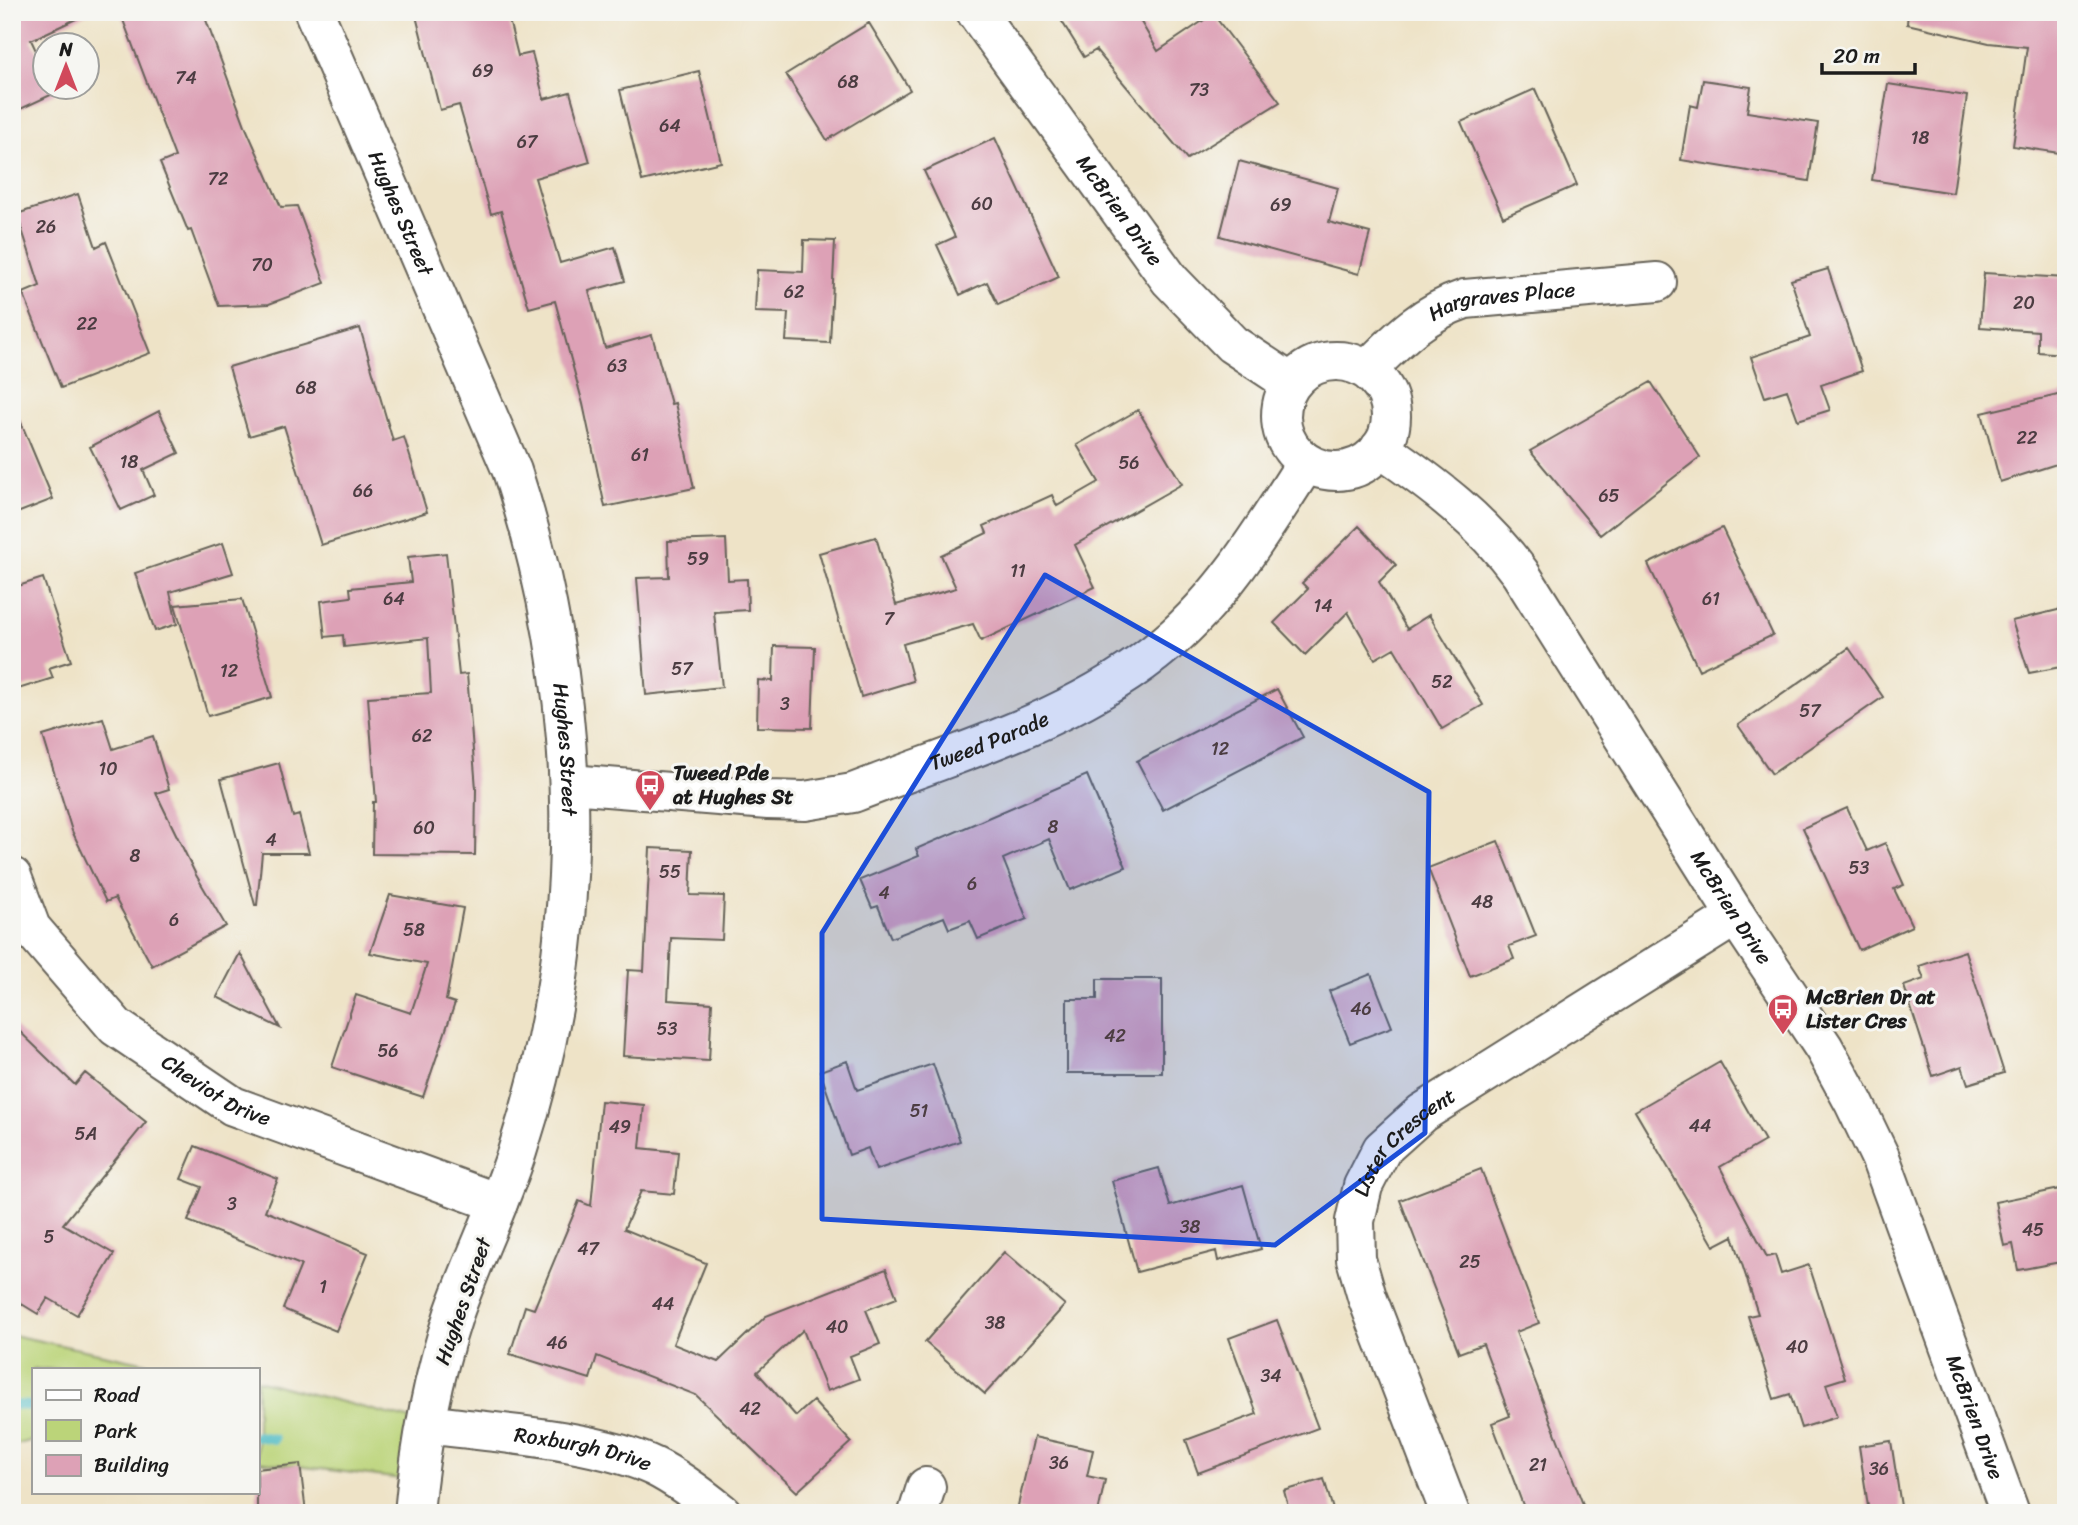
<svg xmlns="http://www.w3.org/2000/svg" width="2078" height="1525" font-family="Sriracha,sans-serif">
	<rect width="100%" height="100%" fill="#f6f6f2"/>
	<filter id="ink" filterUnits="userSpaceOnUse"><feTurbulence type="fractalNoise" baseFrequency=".0143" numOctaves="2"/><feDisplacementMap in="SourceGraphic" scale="14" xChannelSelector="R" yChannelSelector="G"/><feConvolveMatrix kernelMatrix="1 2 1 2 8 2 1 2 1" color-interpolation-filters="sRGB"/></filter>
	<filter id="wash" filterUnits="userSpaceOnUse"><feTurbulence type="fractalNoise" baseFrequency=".00686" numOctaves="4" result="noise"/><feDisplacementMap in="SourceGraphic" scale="28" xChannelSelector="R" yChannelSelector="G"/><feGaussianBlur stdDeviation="1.57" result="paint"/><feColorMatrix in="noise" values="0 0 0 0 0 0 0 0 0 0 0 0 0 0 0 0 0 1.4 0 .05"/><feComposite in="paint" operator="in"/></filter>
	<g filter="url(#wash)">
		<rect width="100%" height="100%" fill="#eee3c7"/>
		<path fill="#bbd479" stroke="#6c784a" stroke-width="2" d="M12 1335 175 1369H33V1440L12 1446Z
			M257 1380 427 1424 417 1481 257 1461Z"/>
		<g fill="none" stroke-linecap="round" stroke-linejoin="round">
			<path stroke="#4cbac3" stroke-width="10" d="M12 1405 33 1406
				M257 1436 274 1439"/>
		</g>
		<g id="blocks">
			<path fill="#dda1b6" d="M12 12H91L31 40 46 72V88H53L55 93 12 113Z
				M120 12H203L246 128 281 207 297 206 325 283 269 304 219 306 191 230 188 231 160 163 175 157Z
				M415 12H507L518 56 532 53 544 99 570 92 590 162 535 178 560 263 615 247 625 281 589 291 605 348 652 335 671 404 675 403 694 488 605 507 583 404 555 301 529 308 501 211 491 214 459 105 440 110Z
				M1056 12H1135L1158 51 1213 14 1280 102 1187 159 1096 50 1084 57Z
				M1908 12H2066V154L2013 146 2027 47 1989 43 1907 24Z
				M869 23 910 90 827 140 786 74Z
				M699 71 721 162 642 181 620 90Z
				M1703 80 1751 87 1747 112 1818 123 1809 181 1681 160 1690 105 1698 107Z
				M1888 84 1967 96 1953 193 1872 180Z
				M1535 89 1577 185 1503 217 1461 122Z
				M995 138 1059 277 998 305 987 282 960 295 937 245 955 237 924 171Z
				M1239 161 1338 188 1329 222 1370 233 1359 274 1220 236Z
				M78 194 96 247 106 242 150 353 61 388 23 293 40 286 17 214Z
				M804 240 835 241 830 343 786 341 788 313 755 312 757 270 803 272Z
				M1828 269 1862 371 1821 385 1830 410 1798 420 1787 390 1765 397 1751 357 1810 337 1791 280Z
				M1984 273 2066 278V354L2038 352V331L1980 327Z
				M360 328 393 441 404 437 427 512 321 545 284 426 249 436 229 367Z
				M1651 382 1700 457 1600 535 1530 451Z
				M2066 393V461L2000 482 1982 413Z
				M12 401 53 499 12 515Z
				M1138 410 1182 484 1075 545 1095 587 981 641 973 624 903 644 913 681 861 697 819 553 876 537 896 605 956 588 941 555 987 533 984 526 1052 495 1057 506 1099 482 1077 445Z
				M159 411 179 453 143 470 154 495 121 510 90 447Z
				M1359 526 1396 565 1379 582 1407 629 1429 615 1483 705 1442 729 1394 648 1375 659 1348 612 1305 655 1274 623 1308 589 1302 583Z
				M1722 528 1773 635 1699 670 1648 564Z
				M726 539 728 580 747 579 748 610 714 612 722 687 646 695 637 578 669 577 668 541Z
				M223 543 233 573 170 592 177 624 155 631 135 573Z
				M446 553 459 675 467 674 476 789 475 855 372 854 373 802H376L368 697 431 693 428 638 344 647 343 635 325 637 321 601 351 597 350 588 411 582 408 557Z
				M43 578 71 661 49 668 53 678 12 691V588Z
				M242 599 272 697 208 716 175 605Z
				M2066 608V666L2029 673 2012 621Z
				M774 646 815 647 812 728 757 727 758 680 773 681Z
				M1849 648 1883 697 1772 774 1738 725Z
				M1277 689 1303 737 1163 810 1137 761Z
				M103 718 113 749 153 736 169 789 156 793 196 875 226 926 152 966 115 898 106 902 72 831 43 736Z
				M279 763 293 817 299 815 309 853H262L257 905H255L221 779Z
				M1087 775 1126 867 1070 890 1049 839 1003 859 1027 919 978 939 970 921 949 929 944 917 891 938 878 906 872 908 860 880 919 856 916 849Z
				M1847 808 1867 851 1885 843 1904 885 1894 889 1912 926 1859 950 1803 828Z
				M1498 841 1536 936 1509 946 1514 959 1470 976 1428 868Z
				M650 848 692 850 690 895 724 896 722 940 671 938 668 1000 712 1003 709 1061 623 1056 628 970 644 971Z
				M390 895 463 908 446 1000 455 1003 423 1097 332 1067 356 995 411 1013 427 964 370 953Z
				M1965 951 2004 1073 1968 1084 1962 1066 1933 1076 1904 986 1924 979 1919 966Z
				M240 953 280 1028 217 997Z
				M1371 974 1392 1027 1350 1043 1329 991Z
				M1097 979H1162V1073H1067V999H1097Z
				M12 1024 75 1085 85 1073 146 1122 63 1224 114 1254 77 1315 48 1298 38 1314 12 1298Z
				M847 1061 857 1090 933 1064 960 1141 876 1170 868 1148 849 1155 820 1071Z
				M1720 1062 1765 1141 1720 1167 1767 1257 1775 1255 1781 1274 1809 1265 1845 1378 1826 1384 1837 1417 1801 1428 1790 1394 1774 1399 1748 1316 1758 1314 1733 1236 1714 1246 1635 1111Z
				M601 1101 644 1105 640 1148 678 1152 674 1194 641 1191 624 1229 706 1263 673 1344 718 1362 766 1316 886 1269 897 1298 866 1310 880 1344 850 1356 859 1379 827 1391 803 1330 757 1372 796 1416 813 1401 851 1442 797 1492 696 1395 597 1356 590 1379 510 1354 525 1306 534 1309 579 1201 591 1206Z
				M195 1146 278 1179 265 1211 368 1253 336 1331 283 1309 301 1265 188 1221 202 1187 181 1179Z
				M1159 1168 1170 1206 1243 1185 1261 1249 1218 1261 1216 1251 1137 1272 1112 1181Z
				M1481 1169 1539 1323 1516 1332 1584 1507 1568 1513H1526L1492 1423 1510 1416 1483 1344 1459 1353 1400 1200Z
				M2060 1189 2066 1216V1261L2018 1270 2013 1244 2004 1246 1995 1202Z
				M1004 1252 1065 1305 985 1394 925 1342Z
				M1277 1320 1318 1428 1198 1473 1186 1440 1257 1414 1229 1338Z
				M1034 1437 1093 1450 1087 1476 1105 1480 1098 1513H1030L1017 1510Z
				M1891 1441 1902 1513H1869L1859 1446Z
				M300 1464 306 1513H257V1469Z
				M1324 1479 1334 1513H1290L1284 1491Z"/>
		</g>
	</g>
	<g filter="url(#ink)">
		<use href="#blocks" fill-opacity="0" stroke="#666258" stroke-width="2"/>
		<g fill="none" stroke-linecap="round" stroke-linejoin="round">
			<g stroke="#666258" stroke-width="42">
				<g id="minor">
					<path id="s1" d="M314 12 512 471C585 696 590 927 517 1152 499 1207 473 1259 454 1313 433 1377 420 1446 414 1513"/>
					<path id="s2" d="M976 12 1170 280 1232 344 1291 383"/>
					<circle cx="1336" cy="416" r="55"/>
					<path id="s3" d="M1367 370C1397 340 1423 313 1465 299L1657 282"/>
					<path id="s4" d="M1380 448C1433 484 1482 521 1520 573L1736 916 1824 1048 1854 1103 1880 1157 2010 1513"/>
					<path id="s5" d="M570 784 768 800 805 801 853 793C961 751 1078 719 1167 643 1225 594 1266 525 1306 463"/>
					<path id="s6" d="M12 877 31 928 116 1027 233 1106 498 1203"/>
					<path id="s7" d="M427 1424C492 1433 597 1439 655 1467 679 1479 701 1496 722 1513"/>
					<path d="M918 1513 926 1487"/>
					<path id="s8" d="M1450 1513 1367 1297 1356 1259 1355 1221 1363 1186 1382 1149 1422 1113 1736 916"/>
				</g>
			</g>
			<use href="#minor" stroke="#fff" stroke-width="38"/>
		</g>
	</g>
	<path fill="#1d4ed8" fill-opacity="0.2" stroke="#1d4ed8" stroke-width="5" stroke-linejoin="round" d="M1045 575 1429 792 1425 1133 1275 1245 822 1219V933Z"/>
	<defs>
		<g id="bus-pin" transform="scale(1.575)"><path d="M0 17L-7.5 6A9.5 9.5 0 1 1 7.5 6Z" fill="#d1495b" stroke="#f6f6f2"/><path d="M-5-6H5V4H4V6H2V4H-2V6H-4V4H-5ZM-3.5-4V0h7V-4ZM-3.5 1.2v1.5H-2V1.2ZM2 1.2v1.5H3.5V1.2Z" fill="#fff"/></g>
	</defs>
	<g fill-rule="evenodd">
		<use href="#bus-pin" x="650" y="785"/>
		<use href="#bus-pin" x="1783" y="1009"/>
	</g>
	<g text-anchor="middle" stroke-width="6" stroke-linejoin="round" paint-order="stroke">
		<g font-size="18" fill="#4c3d42">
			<text x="483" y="77">69</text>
			<text x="186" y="84">74</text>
			<text x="848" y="88">68</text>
			<text x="1199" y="96">73</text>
			<text x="670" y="132">64</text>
			<text x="1920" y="144">18</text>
			<text x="527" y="148">67</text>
			<text x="218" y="185">72</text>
			<text x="982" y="210">60</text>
			<text x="1281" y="211">69</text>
			<text x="46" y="233">26</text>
			<text x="262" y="271">70</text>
			<text x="794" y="298">62</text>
			<text x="2024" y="309">20</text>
			<text x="87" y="330">22</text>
			<text x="617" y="372">63</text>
			<text x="306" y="394">68</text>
			<text x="2027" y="444">22</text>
			<text x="640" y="461">61</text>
			<text x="129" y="468">18</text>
			<text x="1129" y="469">56</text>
			<text x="363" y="497">66</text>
			<text x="1609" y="502">65</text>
			<text x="698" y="565">59</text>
			<text x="1018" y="577">11</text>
			<text x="394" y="605">64</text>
			<text x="1711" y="605">61</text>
			<text x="1323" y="612">14</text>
			<text x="889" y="625">7</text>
			<text x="682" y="675">57</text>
			<text x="229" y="677">12</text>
			<text x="1442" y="688">52</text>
			<text x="785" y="710">3</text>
			<text x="1810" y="717">57</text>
			<text x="422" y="742">62</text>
			<text x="1220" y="755">12</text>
			<text x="108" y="775">10</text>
			<text x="1053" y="833">8</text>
			<text x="424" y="834">60</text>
			<text x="271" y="846">4</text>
			<text x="135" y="862">8</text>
			<text x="1859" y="874">53</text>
			<text x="670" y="878">55</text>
			<text x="972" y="890">6</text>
			<text x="884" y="899">4</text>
			<text x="1482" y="908">48</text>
			<text x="174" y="926">6</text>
			<text x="414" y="936">58</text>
			<text x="1361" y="1015">46</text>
			<text x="667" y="1035">53</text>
			<text x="1115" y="1042">42</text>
			<text x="388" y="1057">56</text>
			<text x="919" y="1117">51</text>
			<text x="1700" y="1132">44</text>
			<text x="620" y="1133">49</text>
			<text x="86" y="1140">5A</text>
			<text x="232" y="1210">3</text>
			<text x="1190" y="1233">38</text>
			<text x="2033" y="1236">45</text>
			<text x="49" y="1243">5</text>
			<text x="588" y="1255">47</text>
			<text x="1470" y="1268">25</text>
			<text x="323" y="1293">1</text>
			<text x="663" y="1310">44</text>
			<text x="995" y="1329">38</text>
			<text x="837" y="1333">40</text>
			<text x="557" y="1349">46</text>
			<text x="1797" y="1353">40</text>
			<text x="1271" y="1382">34</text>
			<text x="750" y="1415">42</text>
			<text x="1059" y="1469">36</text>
			<text x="1538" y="1471">21</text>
			<text x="1879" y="1475">36</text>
		</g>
		<g font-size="21" fill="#1c1c1c" stroke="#f6f6f2">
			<text dy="7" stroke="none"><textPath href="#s2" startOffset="245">McBrien Drive</textPath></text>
			<text dy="7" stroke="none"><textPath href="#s1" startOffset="219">Hughes Street</textPath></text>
			<text dy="7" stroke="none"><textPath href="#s3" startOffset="158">Hargraves Place</textPath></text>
			<text dy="7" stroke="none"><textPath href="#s5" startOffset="430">Tweed Parade</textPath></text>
			<text dy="7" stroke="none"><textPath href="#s1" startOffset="784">Hughes Street</textPath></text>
			<text dy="7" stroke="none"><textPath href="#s4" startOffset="584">McBrien Drive</textPath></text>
			<text dy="7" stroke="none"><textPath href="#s6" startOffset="304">Cheviot Drive</textPath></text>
			<text dy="7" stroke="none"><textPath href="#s8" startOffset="406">Lister Crescent</textPath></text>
			<text transform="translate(463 1301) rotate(-71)" y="7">Hughes Street</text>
			<text dy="7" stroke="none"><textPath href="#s4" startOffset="1152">McBrien Drive</textPath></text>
			<text dy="7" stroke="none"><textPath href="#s7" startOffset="158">Roxburgh Drive</textPath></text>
		</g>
		<g font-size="21" font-weight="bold" fill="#1c1c1c" stroke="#f6f6f2" text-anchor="start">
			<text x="673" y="780">Tweed Pde<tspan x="673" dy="24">at Hughes St</tspan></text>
			<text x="1806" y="1004">McBrien Dr at<tspan x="1806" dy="24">Lister Cres</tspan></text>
		</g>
	</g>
	<rect width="2078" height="1525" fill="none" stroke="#f6f6f2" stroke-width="42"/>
	<rect x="32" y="1368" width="228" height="126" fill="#f6f6f2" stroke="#9f9f9c" stroke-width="2"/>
	<rect x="46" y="1390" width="35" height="10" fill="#ffffff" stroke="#9f9f9c" stroke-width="2"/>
	<text x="94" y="1402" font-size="21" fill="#1c1c1c">Road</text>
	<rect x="46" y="1420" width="35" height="21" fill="#bbd479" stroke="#9f9f9c" stroke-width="2"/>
	<text x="94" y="1438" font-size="21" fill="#1c1c1c">Park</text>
	<rect x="46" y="1455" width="35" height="21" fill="#dda1b6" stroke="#9f9f9c" stroke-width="2"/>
	<text x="94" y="1472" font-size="21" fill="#1c1c1c">Building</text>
	<g transform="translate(66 66)"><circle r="33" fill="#f6f6f2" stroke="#9f9f9c" stroke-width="2"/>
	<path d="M0-5L12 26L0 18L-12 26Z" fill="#d1495b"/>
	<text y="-10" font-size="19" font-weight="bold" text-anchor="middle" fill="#1c1c1c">N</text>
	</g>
	<path d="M1822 63v10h93v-10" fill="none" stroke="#1c1c1c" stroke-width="3.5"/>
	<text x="1833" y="63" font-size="21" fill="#1c1c1c" stroke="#f6f6f2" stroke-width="5" paint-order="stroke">20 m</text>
</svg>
